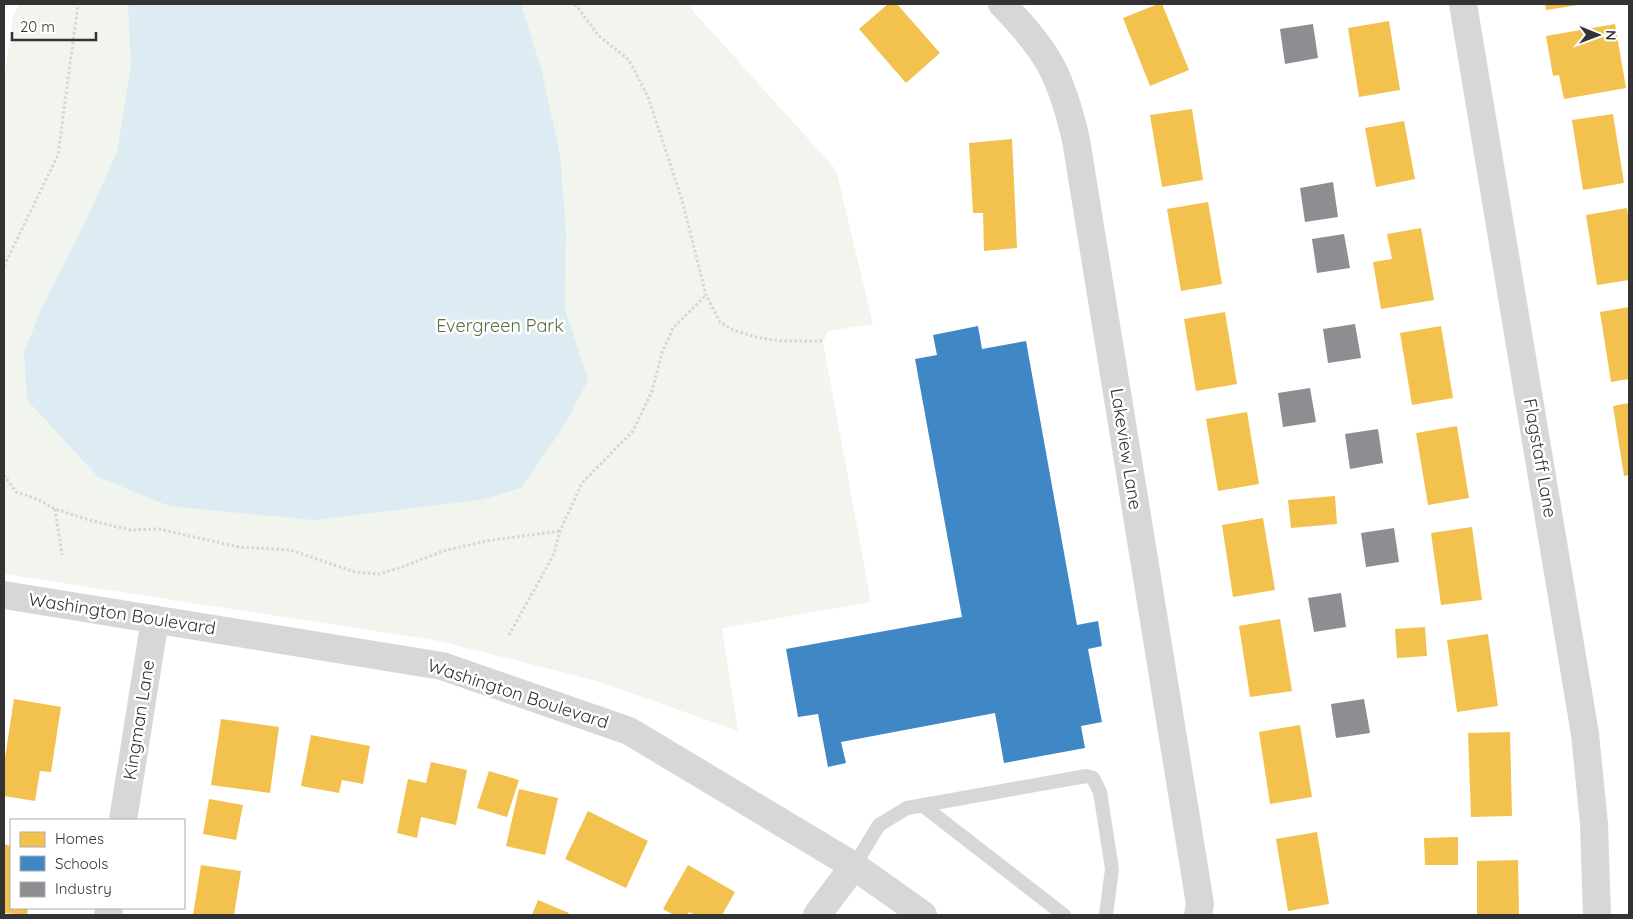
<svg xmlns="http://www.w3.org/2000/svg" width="1633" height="919" font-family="Quicksand,sans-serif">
	<rect width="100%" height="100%" fill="#fff"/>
	<path fill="#f1f5ed" d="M19 4H687L836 170 873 324 828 331 823 342 871 602 722 628 738 731 597 681 434 640 4 574V81L13 17Z"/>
	<path fill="#ddebf3" d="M128 4H521L541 68 560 155 566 231 565 309 588 380 566 423 521 488 480 500 314 520 169 506 98 477 27 400 24 352 43 305 81 231 117 152 131 66Z"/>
	<path fill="#f2c14e" d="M888 4H897L940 53 906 83 859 29Z
		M1158 4H1162L1189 70 1150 86 1123 18Z
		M1545 4H1578V5L1546 10Z
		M1389 21 1400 90 1359 97 1348 28Z
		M1615 24 1626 88 1564 99 1559 75 1553 76 1546 36Z
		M1192 109 1203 180 1162 187 1150 115Z
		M1613 114 1624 183 1583 190 1572 120Z
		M1404 121 1415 179 1376 187 1365 128Z
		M1012 139 1017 248 984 251 983 213H973L969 143Z
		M1208 202 1222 284 1181 291 1167 209Z
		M1627 208 1629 223V280L1597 285 1586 215Z
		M1421 228 1434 300 1381 309 1373 262 1392 259 1387 234Z
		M1629 307V379L1611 382 1600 312Z
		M1225 312 1237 384 1196 391 1184 319Z
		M1441 326 1453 398 1412 405 1400 333Z
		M1629 403V475L1624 476 1613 406Z
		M1247 412 1259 484 1218 491 1206 419Z
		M1457 426 1469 498 1428 505 1416 433Z
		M1335 496 1337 524 1291 528 1288 500Z
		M1263 518 1275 590 1233 597 1222 525Z
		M1472 527 1482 600 1441 605 1431 533Z
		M1280 619 1292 691 1250 697 1239 626Z
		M1425 627 1427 656 1397 658 1395 629Z
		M1488 634 1498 706 1457 712 1447 640Z
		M14 699 61 707 51 772 40 771 35 801 4 796V764Z
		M221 719 279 727 270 793 211 785Z
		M1300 725 1312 797 1270 804 1259 732Z
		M1510 732 1512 816 1471 817 1468 733Z
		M311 735 370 746 363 784 342 780 339 793 301 786Z
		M431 762 467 770 456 825 421 817 417 838 397 833 408 779 426 783Z
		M489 771 519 780 507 817 477 808Z
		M519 789 558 798 545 855 506 846Z
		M209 799 243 805 236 840 203 834Z
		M588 811 648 841 626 888 565 859Z
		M1317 832 1329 904 1288 911 1276 839Z
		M1458 837V865H1425L1424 838Z
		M4 844 11 846V908H28L27 915 4 913Z
		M1518 860 1519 915H1477V861Z
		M201 865 241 871 234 915H193Z
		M688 865 735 892 722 915H695L689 912 687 915H674L663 909Z
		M538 900 569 913 568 915H532Z"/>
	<path fill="#3f88c5" d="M978 326 982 349 1026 341 1077 625 1098 621 1102 646 1088 649 1102 722 1081 726 1085 748 1004 763 995 713 841 742 846 763 828 767 818 714 798 717 786 649 962 617 915 359 937 355 933 335Z"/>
	<path fill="#8d8d92" d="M1313 24 1318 58 1285 64 1280 29Z
		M1333 182 1338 217 1305 222 1300 188Z
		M1344 234 1350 268 1317 273 1312 239Z
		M1355 324 1361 358 1328 363 1323 329Z
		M1310 388 1316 422 1283 427 1278 393Z
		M1378 429 1383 463 1350 469 1345 434Z
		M1394 528 1399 562 1366 567 1361 533Z
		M1341 593 1346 627 1314 632 1308 598Z
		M1364 699 1370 733 1336 738 1331 704Z"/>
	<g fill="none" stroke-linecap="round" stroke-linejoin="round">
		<path stroke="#d6d6d6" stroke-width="3" stroke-dasharray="2.5 2.5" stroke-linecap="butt" d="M575 4 599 36 629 60 648 97 682 200 706 295 720 322 733 330 759 338 783 341H823
			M4 266 58 155 78 4
			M4 475 16 492 37 499 55 509 89 520 130 530 159 529 239 547 290 550 355 572 379 574 402 567 443 551 486 541 560 531
			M55 509 62 555
			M509 635 554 554 560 531 582 483 633 431 652 391 662 353 673 328 706 295"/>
		<path stroke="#d7d7d7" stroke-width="14" d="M922 805 1064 915
			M854 866 879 825 907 808 1086 776 1093 778 1100 792 1112 869 1106 915"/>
		<path stroke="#d7d7d7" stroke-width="28" d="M1002 4C1048 51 1061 75 1076 140L1200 904 1198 915
			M1463 4 1585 734 1594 824 1597 915
			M4 595 442 666 629 731 854 866 923 915
			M123 820 155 619
			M108 915 109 908
			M817 915 854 866"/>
	</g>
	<g text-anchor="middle" stroke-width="5" stroke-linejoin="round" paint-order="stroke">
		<g font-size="18" fill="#56703f" stroke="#fff">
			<text x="500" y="332">Evergreen Park</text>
		</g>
		<g font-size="18" fill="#333" stroke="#fff">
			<text transform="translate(1126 449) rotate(81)" y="6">Lakeview Lane</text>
			<text transform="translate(1540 458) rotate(80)" y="6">Flagstaff Lane</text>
			<text transform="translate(122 614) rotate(9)" y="6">Washington Boulevard</text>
			<text transform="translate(518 694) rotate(18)" y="6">Washington Boulevard</text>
			<text transform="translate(139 720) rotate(-81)" y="6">Kingman Lane</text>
		</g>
	</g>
	<rect width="1633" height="919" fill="none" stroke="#333333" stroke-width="10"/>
	<rect x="10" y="819" width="175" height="90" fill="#ffffff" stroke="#adadad"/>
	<rect x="20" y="832" width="25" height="15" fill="#f2c14e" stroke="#adadad"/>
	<text x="55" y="844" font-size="15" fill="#333333">Homes</text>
	<rect x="20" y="856" width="25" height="15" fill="#3f88c5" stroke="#adadad"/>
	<text x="55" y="869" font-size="15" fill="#333333">Schools</text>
	<rect x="20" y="882" width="25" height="15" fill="#8d8d92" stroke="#adadad"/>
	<text x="55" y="894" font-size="15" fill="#333333">Industry</text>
	<g transform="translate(1598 35) rotate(91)" stroke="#ffffff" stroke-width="4" paint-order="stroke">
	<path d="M0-4L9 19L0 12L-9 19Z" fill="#333333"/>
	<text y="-8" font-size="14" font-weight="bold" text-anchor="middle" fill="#333333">N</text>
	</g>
	<path d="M12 32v8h84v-8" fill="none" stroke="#333333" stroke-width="2.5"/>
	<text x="20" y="32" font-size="15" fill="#333333" stroke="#ffffff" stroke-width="4" paint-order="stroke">20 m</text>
</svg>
